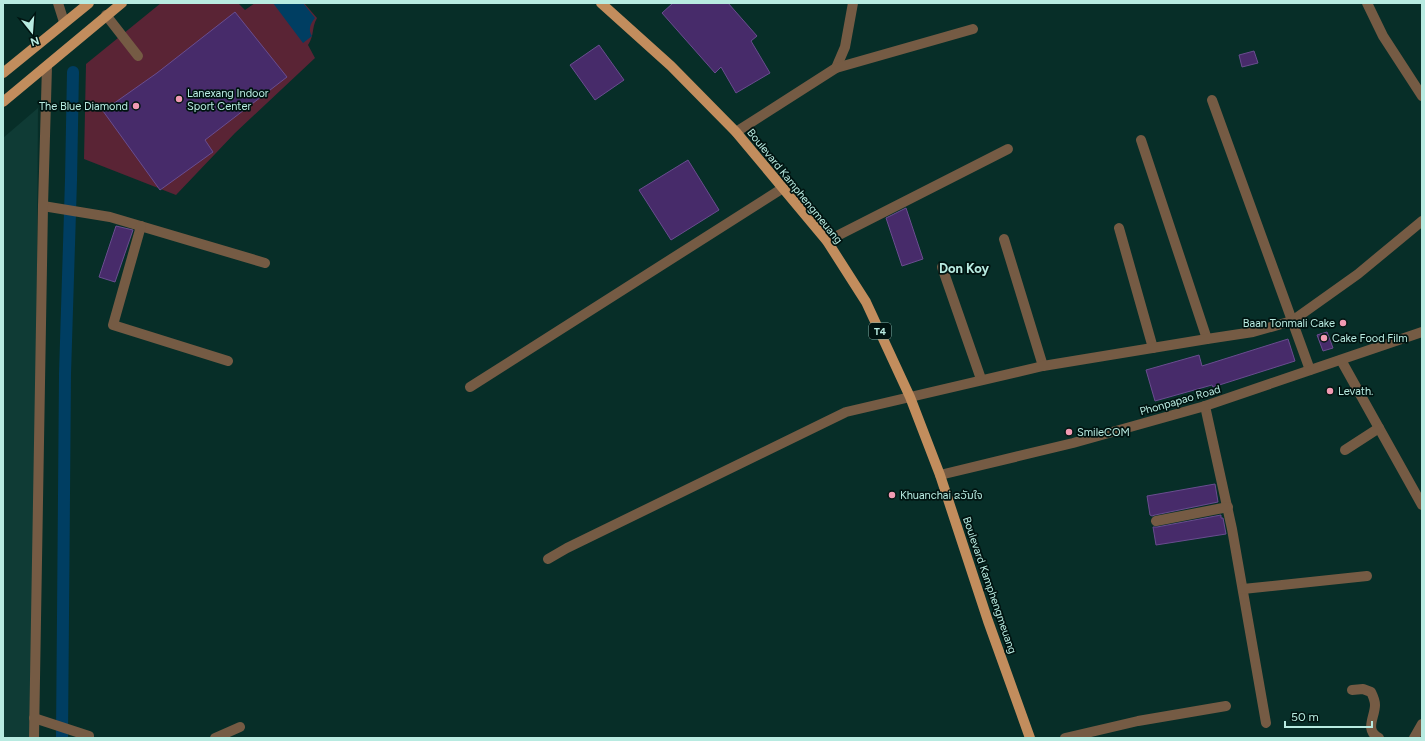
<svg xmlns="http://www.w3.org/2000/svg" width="1425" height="741" font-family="Figtree,'Noto Sans Lao',sans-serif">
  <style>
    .built { fill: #0f3b35 }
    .green { fill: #5a2435 }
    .water { fill: #003e62 }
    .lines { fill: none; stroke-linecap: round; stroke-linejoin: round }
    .canal { stroke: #003e62; stroke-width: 12 }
    .building { fill: #472b6a; stroke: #694d8f }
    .minor { stroke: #755b44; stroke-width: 10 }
    .major { stroke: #c28d5d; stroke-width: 10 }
    .poi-dot { fill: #f19ab2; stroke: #001411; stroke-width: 1.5 }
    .labels { text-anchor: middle; stroke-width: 3.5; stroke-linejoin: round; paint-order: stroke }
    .shield { fill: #001411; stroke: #81aaa3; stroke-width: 1 }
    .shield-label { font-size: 10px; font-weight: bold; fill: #b8ebe1 }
    .poi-label { font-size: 11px; fill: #b8ebe1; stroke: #001411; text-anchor: start }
    .street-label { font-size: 11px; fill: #b8ebe1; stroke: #001411 }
    .quarter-label { font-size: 13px; font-weight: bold; fill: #b8ebe1; stroke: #001411 }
  </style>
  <rect width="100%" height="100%" fill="#072e28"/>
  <path class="built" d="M38 108 34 738H3V138Z"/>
  <path class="green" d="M161 3H238L245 10 255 3H304L317 18C311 29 315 34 308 45L315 58 235 133 176 195 84 159 86 64Z"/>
  <path class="water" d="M273 3H303L315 18C310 24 308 30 312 36L303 43Z"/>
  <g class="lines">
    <path class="canal" d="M62 738 65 374 71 180 73 72"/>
  </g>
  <g class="building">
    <path d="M673 3H728L757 36 751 41 770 73 736 93 721 67 715 73 662 13Z"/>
    <path d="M235 12 287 77 205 140 213 152 160 190 103 111 157 73Z"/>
    <path d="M599 45 624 80 595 100 570 65Z"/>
    <path d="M1254 51 1258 63 1242 67 1239 55Z"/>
    <path d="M688 160 719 210 671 240 639 190Z"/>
    <path d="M906 208 923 259 902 266 886 218Z"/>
    <path d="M116 226 133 230 115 282 99 277Z"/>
    <path d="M1327 332 1333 348 1323 351 1317 335Z"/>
    <path d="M1288 339 1295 361 1213 387 1212 385 1155 401 1146 370 1199 355 1202 366Z"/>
    <path d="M1215 484 1218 502 1155 515 1152 516 1150 515 1147 496Z"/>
    <path d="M1221 515V518H1223L1226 534 1156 545 1153 527H1157Z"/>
  </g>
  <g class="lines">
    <g class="minor">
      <path d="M58 3 64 22"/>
      <path d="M1367 3 1383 36 1422 96"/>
      <path d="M106 15 138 56"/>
      <path d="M836 68 845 47 853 3"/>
      <path d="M1212 100 1310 370"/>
      <path d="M736 132 836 68 973 29"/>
      <path d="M1141 140 1207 339"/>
      <path d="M43 206 110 217 265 263"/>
      <path d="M141 226 113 325 228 361"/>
      <path d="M1119 228 1153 348"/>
      <path d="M1004 239 1043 366"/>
      <path d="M827 241 1008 149"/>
      <path d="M942 267 981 379"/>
      <path d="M1341 360 1422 505"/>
      <path d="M470 387 783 188"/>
      <path d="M1205 406 1232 529 1266 723"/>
      <path d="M1345 450 1379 428"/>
      <path d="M940 475 1073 443 1205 406 1422 332"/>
      <path d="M1156 521 1228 507"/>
      <path d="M548 559 567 548 846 412 1043 366 1207 339 1253 332 1292 321 1358 274 1422 221"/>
      <path d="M1243 589 1367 576"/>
      <path d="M1352 690 1363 689 1371 692C1373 696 1375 700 1375 705 1375 717 1364 730 1379 738"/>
      <path d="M34 718 89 736V738"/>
      <path d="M34 738 43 206 47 66"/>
      <path d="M215 738 240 727"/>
      <path d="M1065 738 1138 721 1226 706"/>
      <path d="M1414 738 1422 724"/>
    </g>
    <g class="major">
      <path d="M601 3 671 66 736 132 827 241 866 302 910 397 940 475 988 621 1030 738"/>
      <path d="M3 73 89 3"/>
      <path d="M3 102 122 3"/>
    </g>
  </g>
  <g class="poi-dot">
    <circle cx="179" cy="99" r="4"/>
    <circle cx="136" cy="106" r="4"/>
    <circle cx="1343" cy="323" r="4"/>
    <circle cx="1324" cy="338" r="4"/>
    <circle cx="1330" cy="391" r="4"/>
    <circle cx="1069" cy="432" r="4"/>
    <circle cx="892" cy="495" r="4"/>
  </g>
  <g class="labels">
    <rect class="shield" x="869" y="323" width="22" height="16" rx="3"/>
    <g class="shield-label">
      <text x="880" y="335">T4</text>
    </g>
    <g class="poi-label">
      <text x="187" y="97">Lanexang Indoor<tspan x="187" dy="13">Sport Center</tspan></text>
      <text x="128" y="110" text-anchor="end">The Blue Diamond</text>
      <text x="1335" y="327" text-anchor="end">Baan Tonmali Cake</text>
      <text x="1332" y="342">Cake Food Film</text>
      <text x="1338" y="395">Levath.</text>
      <text x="1077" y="436">SmileCOM</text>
      <text x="900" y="499">Khuanchai ຂວັນໃຈ</text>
    </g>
    <g class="street-label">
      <text transform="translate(795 186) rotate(51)" y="4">Boulevard Kamphengmeuang</text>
      <text transform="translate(1180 400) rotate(-16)" y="4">Phonpapao Road</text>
      <text transform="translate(990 585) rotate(71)" y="4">Boulevard Kamphengmeuang</text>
    </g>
    <g class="quarter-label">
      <text x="964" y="273">Don Koy</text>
    </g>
  </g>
  <rect width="1425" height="741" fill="none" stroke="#b8ebe1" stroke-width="8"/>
  <g transform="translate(32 32) rotate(163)" stroke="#001411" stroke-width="3" paint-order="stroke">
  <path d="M0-3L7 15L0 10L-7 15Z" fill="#b8ebe1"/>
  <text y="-6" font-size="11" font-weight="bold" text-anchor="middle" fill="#b8ebe1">N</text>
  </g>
  <path d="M1285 721v6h87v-6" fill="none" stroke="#b8ebe1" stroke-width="2"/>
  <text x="1291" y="721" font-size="12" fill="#b8ebe1" stroke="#001411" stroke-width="3" paint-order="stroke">50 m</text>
</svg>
